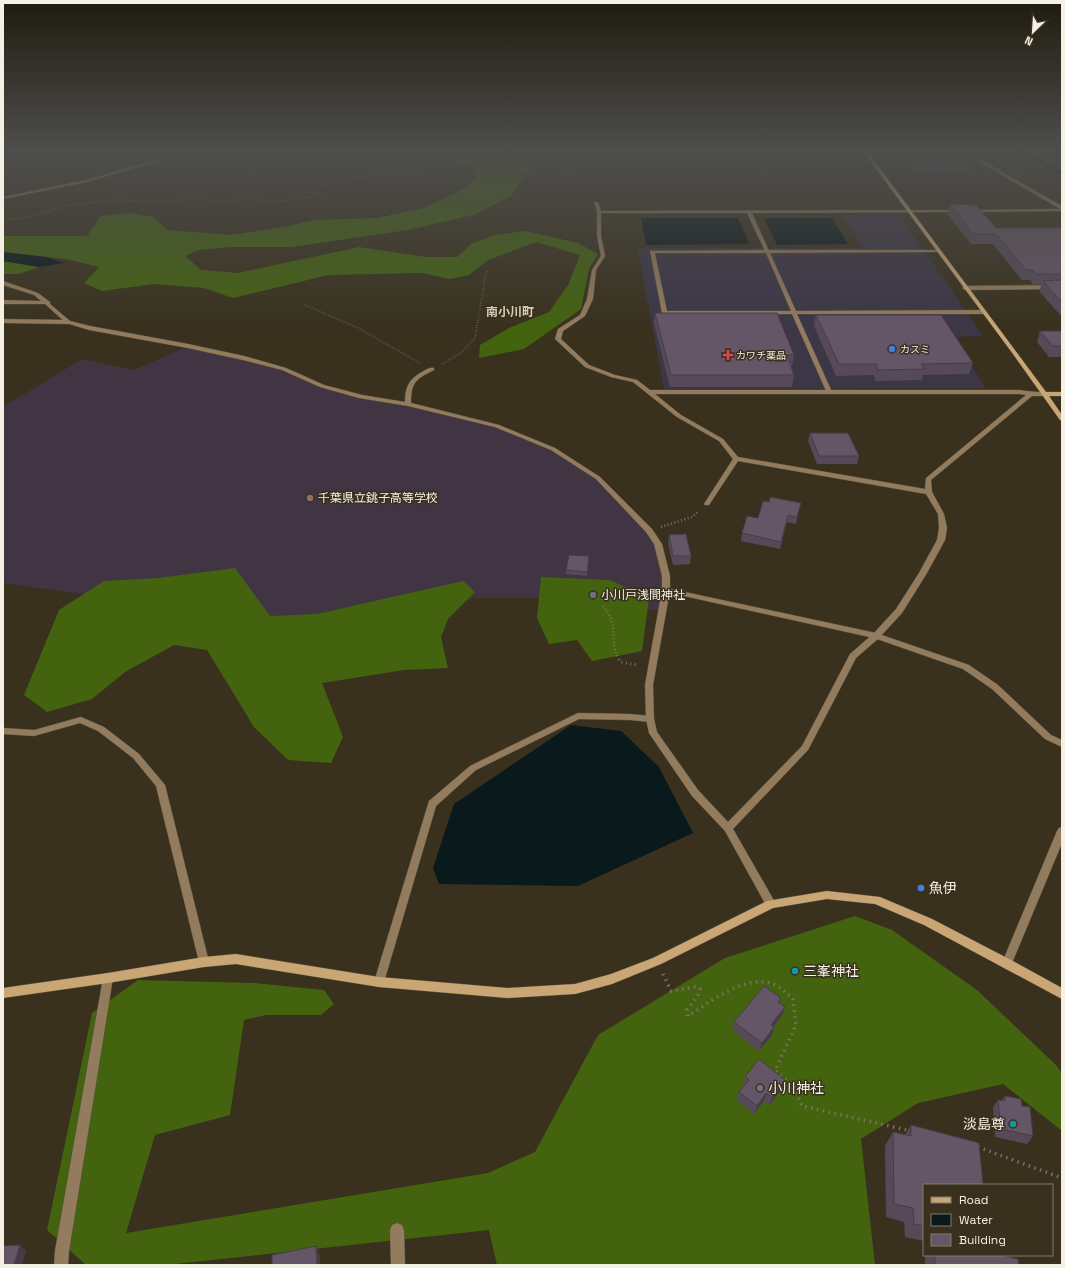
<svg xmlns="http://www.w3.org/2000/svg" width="1065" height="1268" font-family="'Space Grotesk','Noto Sans JP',sans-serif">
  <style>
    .commercial { fill: #3c3647 }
    .education { fill: #413443 }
    .forest { fill: #43630f }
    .water { fill: #09191c }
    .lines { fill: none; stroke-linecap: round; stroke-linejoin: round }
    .stream { stroke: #09191c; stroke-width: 3.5 }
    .lane-casing { stroke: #57503e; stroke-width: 1 }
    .street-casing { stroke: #57503e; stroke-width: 1 }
    .secondary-casing { stroke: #57503e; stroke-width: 1 }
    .path-far4 { stroke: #7a7363; stroke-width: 1.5; stroke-dasharray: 0.5 1.5; stroke-linecap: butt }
    .path-far3 { stroke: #7a7363; stroke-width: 2; stroke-dasharray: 0.5 2; stroke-linecap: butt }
    .path-far2 { stroke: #7a7363; stroke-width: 2.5; stroke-dasharray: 1 2.5; stroke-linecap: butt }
    .path-far1 { stroke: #7a7363; stroke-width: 3; stroke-dasharray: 1 3.5; stroke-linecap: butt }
    .path { stroke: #7a7363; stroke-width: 3.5; stroke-dasharray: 1.5 4.5; stroke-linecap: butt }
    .lane { fill: #937c5e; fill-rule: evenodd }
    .street { fill: #937c5e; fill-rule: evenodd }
    .secondary { fill: #caa675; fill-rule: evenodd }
    .wall { fill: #564a59 }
    .shaded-wall { fill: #463c48 }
    .building { fill: #645667; stroke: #463c48 }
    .shop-dot { fill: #3f7fe0; stroke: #39311e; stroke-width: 1.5 }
    .health-dot { fill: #e0444e; stroke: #39311e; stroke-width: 1.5 }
    .education-dot { fill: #8d6e63; stroke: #39311e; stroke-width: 1.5 }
    .worship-dot { fill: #6b7280; stroke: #39311e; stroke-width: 1.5 }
    .culture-dot { fill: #0f9aa8; stroke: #39311e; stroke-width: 1.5 }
    .labels { text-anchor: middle; stroke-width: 3; stroke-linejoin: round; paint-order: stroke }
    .far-poi-label { font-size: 10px; fill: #f5f0e4; stroke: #39311e; text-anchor: start }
    .far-quarter-label { font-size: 12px; font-weight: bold; fill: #d7cdb6; stroke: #39311e }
    .poi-label { font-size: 12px; fill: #f5f0e4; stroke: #39311e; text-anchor: start }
    .near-poi-label { font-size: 14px; fill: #f5f0e4; stroke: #39311e; text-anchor: start }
  </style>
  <rect width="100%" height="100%" fill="#39311e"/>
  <path class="commercial" d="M897 214 900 216 983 336 953 337 986 388 664 389 638 250 646 248H862L843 215Z"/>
  <path class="education" d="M188 346 284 369 322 386 361 397 408 404 497 426 553 449 598 478 658 544 666 576 662 612 602 598H473L382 629 255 632 104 597 3 583V407L82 359 134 370Z"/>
  <g class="forest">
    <path d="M410 151H505L523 155 530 168 511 196 473 215 408 230 292 247H230L199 250 185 256 201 270 238 273 359 247 426 257H457L471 244 495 235 525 231 578 243 598 254 589 269 581 309 524 349 479 358 480 345 509 328 549 312 568 285 580 255 536 242 488 260 469 275 450 279 422 273 328 275 233 298 204 288 154 284 102 291 84 283 99 267 66 259 3 252V236H87L101 216 131 213 153 217 168 230 231 235 284 227 315 220 377 218 423 208 464 189 476 178 475 168 451 160Z"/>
    <path d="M3 261 39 267 19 274H3Z"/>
    <path d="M235 568 270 616 317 614 463 581 475 592 448 619 441 637 448 668 404 670 322 683 343 737 331 763 288 760 254 727 207 650 174 645 125 672 92 699 47 712 24 695 59 610 104 581 158 578Z"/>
    <path d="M541 577 610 580 649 598 642 651 592 661 577 640 549 644 537 618Z"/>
    <path d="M855 916 892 930 977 990 1057 1066 1062 1074V1131L1003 1084 918 1103 861 1139 875 1265H497L489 1230 166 1265H86L47 1230 92 1013 138 980 253 983 324 990 334 1004 321 1015H266L244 1020 230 1115 155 1135 126 1233 488 1173 535 1152 598 1035 725 958Z"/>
  </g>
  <g class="water">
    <path d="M641 218H738L749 244 646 245Z"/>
    <path d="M764 218H832L848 244 777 245Z"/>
    <path d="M3 252 47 257 64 263 39 267 3 261Z"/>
    <path d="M571 725 621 731 659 767 693 833 578 886 439 884 433 868 454 804Z"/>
  </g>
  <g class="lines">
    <path class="stream" d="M1020 151 1062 174"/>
    <defs>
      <g id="lane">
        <path d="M1059 151H1062V152H1060Z"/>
        <path d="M765 250H938L940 251 938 252 770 253 796 311 983 310 986 312 983 314H797L832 392 831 393H827L792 314 665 315 662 313 650 251ZM655 253H766L791 311H667Z"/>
        <path d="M3 319 68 320 71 322 68 324 3 323Z"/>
        <path d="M663 588H666L876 633 969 665 998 685 1051 735 1062 740V747L1045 739 992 689 963 669 874 638 666 592H663L662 590Z"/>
        <path d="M578 713 630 714 650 716 653 717 654 719 653 721 650 722 630 720 579 719 476 770 436 806 384 982 383 986 379 987 375 986 374 982 429 801 470 766Z"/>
        <path d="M108 973 112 974 113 978 69 1251 68 1265H54L55 1251 103 978 104 974Z"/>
        <path d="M397 1223 402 1225 404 1230 405 1265H391L390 1230 392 1225Z"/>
      </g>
      <g id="street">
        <path d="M200 151H208L170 158 87 182 3 199V197L86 180 169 156Z"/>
        <path d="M961 151H966L1062 206V211L969 212V210H971L1060 209Z"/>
        <path d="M594 202H598L601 211 957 210 959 211 957 212 752 213 769 251 767 252 765 251 747 213H601V236L605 256 596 270 593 299 585 316 563 331 561 339 589 365 615 375 637 380 650 390H1020C1027 392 1042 391 1047 394L1044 396H1032L931 480 932 492 944 514 947 528 945 540 927 573 902 613 879 638 856 658 808 750 733 829 776 904 775 907 771 908 767 907 725 831 692 796 649 733 646 719 645 685 662 590V576L654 544 646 532 596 479 551 450 495 427 408 406 359 398 320 387 282 370 243 360 188 348 89 330 66 323 45 304H3V300L41 301 34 295 3 285V281L38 293 50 302V304L70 321 90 326 188 344 244 356 286 368 324 385 362 395 405 402C405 387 409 379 422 372 426 370 429 367 434 368V370C416 379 411 382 411 403L499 425 555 448 600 477 652 529 662 544 670 576V590L653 685 654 719 657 732 698 790 728 822 802 746 850 654 873 634 896 609 919 573 937 540 939 528 938 514 926 494 738 461 709 505H705L704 504 733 459 719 441 677 417 633 382 611 377 585 367 555 339 558 329 580 315 587 299 592 270 601 256 597 236V212ZM655 394H1020L1026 395 926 478 925 489 738 457 723 439 681 415Z"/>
        <path d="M1062 285V289L965 290 962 288 965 286Z"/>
        <path d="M81 717 104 727 139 754 165 785 209 962 208 965 204 967 200 965 199 962 156 786 133 758 98 731 80 723 34 736 3 734V728L34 730Z"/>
        <path d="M1062 827V843L1012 963 1011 966 1007 968 1003 966 1002 963 1057 831 1059 828Z"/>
      </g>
      <g id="secondary">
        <path d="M863 151H867L1046 392H1062V396H1049L1062 415V421L1060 420 1013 354Z"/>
        <path d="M827 891 880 897 932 919 1011 960 1062 988V999L924 925 875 904 827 899 773 908 661 964 612 984 575 994 507 998 379 987 236 964 204 967 108 983 3 998V988L108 973 204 957 236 954 379 977 507 988 575 984 611 974 653 958 767 901Z"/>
      </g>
    </defs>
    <use href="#lane" class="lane-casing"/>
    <use href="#street" class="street-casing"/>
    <use href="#secondary" class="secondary-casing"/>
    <g class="path-far4">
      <path d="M571 182 567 167 572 163 597 159 623 151"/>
      <path d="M3 220 30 217 65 206 117 200 161 202 201 198 213 203 249 199 274 202 312 197 320 193V187L328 182 416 170 434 163 399 151"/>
      <path d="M485 280 487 270"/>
    </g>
    <g class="path-far3">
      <path d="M305 305 358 328 420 363"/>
      <path d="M442 364 461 353 475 338 485 279"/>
    </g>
    <g class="path-far2">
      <path d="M661 527 692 517 699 511"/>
      <path d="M603 606C620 626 609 635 617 656"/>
    </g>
    <path class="path-far1" d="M617 655 620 662 639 665"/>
    <g class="path">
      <path d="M663 974 671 991 695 987 700 989 698 995 687 1010 688 1016C710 1002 745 974 773 984 781 987 787 994 793 999L796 1025 775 1071 794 1087 802 1106 911 1131"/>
      <path d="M978 1147 1062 1178"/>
    </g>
    <use href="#lane" class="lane"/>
    <use href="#street" class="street"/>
    <use href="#secondary" class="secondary"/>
  </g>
  <g class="wall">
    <path d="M901 151H954L971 162 968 170 916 171 900 152Z"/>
    <path d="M950 204 996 228 1062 229V317L1039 291 1042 284H1033L1030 280H1022L993 244H971L947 214Z"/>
    <path d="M655 313 794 355 792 366H791L794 375 792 387H670L654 323Z"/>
    <path d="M816 315 973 363 969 374 923 375 922 380 876 381 873 375 836 376 814 326Z"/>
    <path d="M1040 331 1062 332V357H1049L1037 342Z"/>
    <path d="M810 433 859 456 857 464H817L808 441Z"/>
    <path d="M799 510 796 524 787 522 780 549 741 541 742 533 758 518Z"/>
    <path d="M669 535 691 556 690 564 673 565 668 543Z"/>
    <path d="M589 560 587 576 566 574V570Z"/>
    <path d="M781 998 779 1003 785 1007 782 1015 774 1027 772 1035 759 1051 732 1030 734 1022Z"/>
    <path d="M745 1077 783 1088 769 1105 764 1101 754 1114 736 1100 739 1092 744 1086 743 1085Z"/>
    <path d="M1005 1096 1022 1106 1033 1136 1027 1144 995 1137 993 1107 998 1100 1001 1101Z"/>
    <path d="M911 1125 924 1185V1241L905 1237 904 1222 886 1217 885 1146 893 1132 905 1135Z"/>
    <path d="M925 1255H1001L1019 1265H925Z"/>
  </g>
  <g class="shaded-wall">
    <path d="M785 1007 782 1015 769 1033 771 1025Z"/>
    <path d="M774 1027 772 1035 759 1051 762 1043Z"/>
    <path d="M785 1080 783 1088 769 1105 772 1098Z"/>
    <path d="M766 1093 764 1101 754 1114 757 1106Z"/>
    <path d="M20 1245 26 1251 22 1265H14Z"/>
    <path d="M316 1246 320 1256V1265H317Z"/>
  </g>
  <g class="building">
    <path d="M909 151H954L971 162H918Z"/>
    <path d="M950 204 976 205 996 228H1061L1062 229V274H1037L1033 270H1026L996 234H973Z"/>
    <path d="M1062 280V303L1043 281Z"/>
    <path d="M655 313H777L794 355H787L794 375H671Z"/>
    <path d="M816 315H941L973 363 921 364 925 369 878 370 876 364H839Z"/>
    <path d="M1040 331H1061L1062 332V346H1053Z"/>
    <path d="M810 433H848L859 456H819Z"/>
    <path d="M770 497 801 503 797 517 788 515 781 542 742 533 747 516 758 518 763 501 769 502Z"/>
    <path d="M686 534 691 556H673L669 535Z"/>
    <path d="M569 555 589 556 587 572 566 570Z"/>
    <path d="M764 986 781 998 778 1002 785 1007 771 1025 774 1027 762 1043 734 1022Z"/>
    <path d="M759 1059 785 1080 772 1098 766 1093 757 1106 739 1092 749 1080 745 1077Z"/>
    <path d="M1005 1096 1021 1099 1022 1106 1030 1107 1033 1136 1001 1129 998 1100 1005 1101Z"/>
    <path d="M911 1125 979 1143 983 1185H924V1226L914 1224 913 1208 894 1204 893 1132 911 1136Z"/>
    <path d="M20 1245 14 1265H3V1246Z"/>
    <path d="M316 1246 317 1265H272V1255Z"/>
    <path d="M935 1255H1001L1018 1259 1019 1265H935Z"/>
  </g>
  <linearGradient id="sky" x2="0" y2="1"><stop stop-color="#1f1b10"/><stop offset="0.46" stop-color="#4e4e4c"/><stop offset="1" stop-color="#4e4e4c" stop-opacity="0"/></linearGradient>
  <rect width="1065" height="328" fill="url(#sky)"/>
  <g class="shop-dot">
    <circle cx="892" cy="349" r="4"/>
    <circle cx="921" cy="888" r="4"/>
  </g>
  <path class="health-dot" d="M726 349h4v4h4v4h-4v4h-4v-4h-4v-4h4z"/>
  <circle class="education-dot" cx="310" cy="498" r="4"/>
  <g class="worship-dot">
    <circle cx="593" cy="595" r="4"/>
    <circle cx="760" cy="1088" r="4"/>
  </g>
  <g class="culture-dot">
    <circle cx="795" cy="971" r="4"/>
    <circle cx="1013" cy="1124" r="4"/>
  </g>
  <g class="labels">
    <g class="far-poi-label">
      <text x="900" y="353">カスミ</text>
      <text x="736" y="359">カワチ薬品</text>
    </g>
    <g class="far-quarter-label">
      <text x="510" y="316">南小川町</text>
    </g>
    <g class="poi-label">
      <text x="318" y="502">千葉県立銚子高等学校</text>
      <text x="601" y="599">小川戸浅間神社</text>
    </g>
    <g class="near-poi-label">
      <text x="929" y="893">魚伊</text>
      <text x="803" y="976">三峯神社</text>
      <text x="768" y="1093">小川神社</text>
      <text x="1005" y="1129" text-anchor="end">淡島尊</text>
    </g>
  </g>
  <rect width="1065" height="1268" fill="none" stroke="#f5f0e4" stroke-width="8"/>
  <rect x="923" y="1184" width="130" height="72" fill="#39311e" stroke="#847d6d"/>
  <rect x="931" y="1197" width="20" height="6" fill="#caa675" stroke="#847d6d"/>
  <text x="959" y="1204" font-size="12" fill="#f5f0e4">Road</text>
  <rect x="931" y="1214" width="20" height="12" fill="#09191c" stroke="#847d6d"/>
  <text x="959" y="1224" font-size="12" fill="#f5f0e4">Water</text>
  <rect x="931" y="1234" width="20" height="12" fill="#645667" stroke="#847d6d"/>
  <text x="959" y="1244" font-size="12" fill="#f5f0e4">Building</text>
  <g transform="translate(1033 32) rotate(205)" stroke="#39311e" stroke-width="3" paint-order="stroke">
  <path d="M0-3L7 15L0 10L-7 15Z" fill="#f5f0e4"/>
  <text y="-6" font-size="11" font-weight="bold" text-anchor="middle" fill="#f5f0e4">N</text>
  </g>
</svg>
